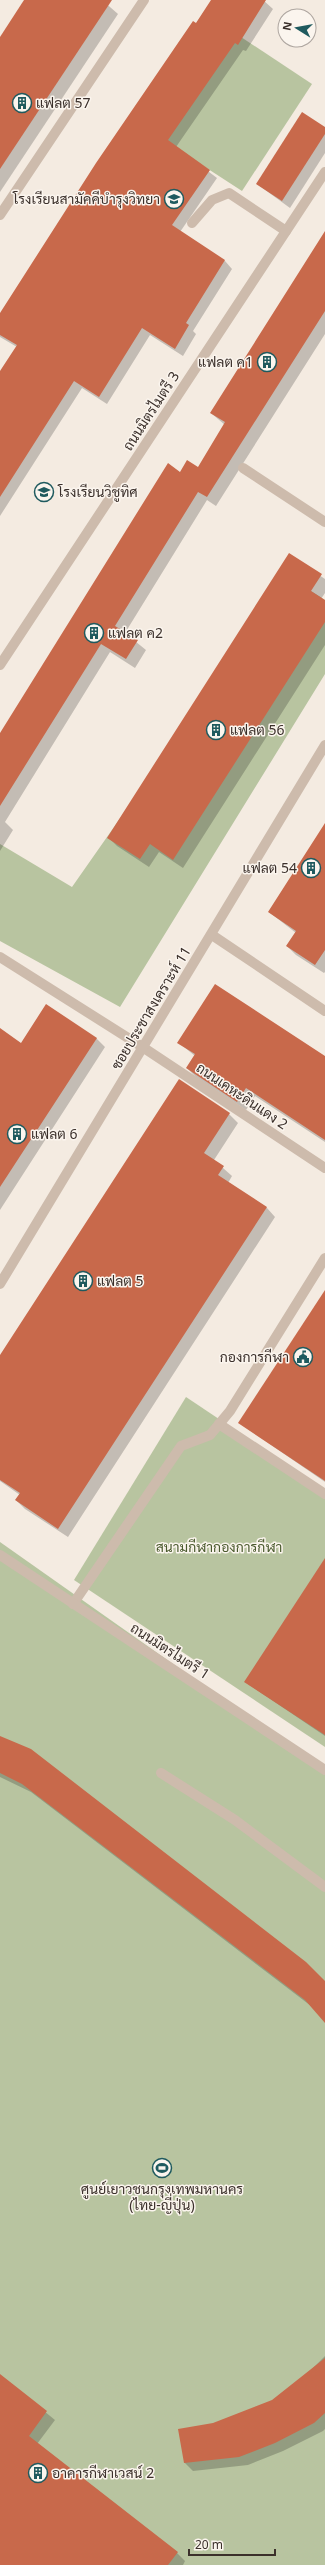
<svg xmlns="http://www.w3.org/2000/svg" width="325" height="2565" font-family="'Noto Sans',Sarabun,sans-serif">
  <style>
    .green { fill: #b8c4a0 }
    .shadow { fill: #0003 }
    .building { fill: #c8694b }
    .lines { fill: none; stroke-linecap: round; stroke-linejoin: round }
    .lane { stroke: #cdbbac; stroke-width: 10 }
    .street { stroke: #cdbbac; stroke-width: 10 }
    .labels { text-anchor: middle; stroke-width: 3; stroke-linejoin: round; paint-order: stroke }
    .poi-label { font-size: 14px; fill: #3b302b; stroke: #fbf5ee; text-anchor: start }
    .street-label { font-size: 14px; fill: #3b302b; stroke: #fbf5ee }
    .park-label { font-size: 14px; fill: #4a5a2e; stroke: #fbf5ee }
  </style>
  <rect width="100%" height="100%" fill="#f4ebe1"/>
  <g class="green">
    <path d="M235 33 312 84 242 191 165 141Z"/>
    <path d="M289 577 325 600V674L120 1007 0 941V844L72 887Z"/>
    <path d="M186 1397 325 1490V1747L74 1580Z"/>
    <path d="M0 1542 325 1771V2565H0Z"/>
  </g>
  <g class="shadow">
    <path d="M26 0H102L118 14 0 192V39Z"/>
    <path d="M212 0H263L273 9 246 51 243 50 176 147 217 178 180 232 225 261 232 269 193 331 196 334 183 356 150 335 107 404 82 388 0 516V373L17 347 0 337V315Z"/>
    <path d="M325 128V153L290 208 257 184Z"/>
    <path d="M325 233V334L216 506 207 500 125 633 146 650 135 668 110 652 5 822 13 830 0 851V735L181 473 198 469 225 425 211 413Z"/>
    <path d="M289 555 325 579V593L321 599 325 601V645L183 868 159 852 149 867 117 846 109 838Z"/>
    <path d="M325 825V972L324 973 296 955 287 946 296 933 269 912Z"/>
    <path d="M0 1033 22 1044 96 1038 105 1047 0 1210Z"/>
    <path d="M178 1042 325 1057V1142L255 1096 246 1110 196 1077 187 1068 195 1056Z"/>
    <path d="M229 1114 238 1123 214 1160 232 1176 228 1183 267 1208 275 1217 68 1537 25 1509 16 1500 20 1495 0 1481V1356Z"/>
    <path d="M325 1292V1482L239 1423Z"/>
    <path d="M325 1560V1736L245 1682Z"/>
    <path d="M0 1737 325 1983V2021L311 2006 31 1792 0 1777Z"/>
    <path d="M325 2356V2429L323 2431 283 2451 248 2465 193 2471 184 2462 213 2424 272 2401 310 2371Z"/>
    <path d="M0 2375 55 2420 37 2444 177 2553 185 2561 183 2565H0Z"/>
  </g>
  <g class="building">
    <path d="M24 0H112L0 169V37Z"/>
    <path d="M211 0H266L238 45 235 43 168 140 210 170 172 225 225 260 186 323 189 325 175 349 142 328 99 397 74 381 0 497V371L17 345 0 335V313L96 163 193 21 196 23Z"/>
    <path d="M302 112 325 127V134L282 201 256 184Z"/>
    <path d="M325 231V311L207 497 198 492 115 626 138 640 126 659 101 644 0 806V733L168 463 180 472 187 460 198 467 225 422 210 413Z"/>
    <path d="M289 553 322 574 311 591 325 600V622L173 860 150 844 140 859 107 838Z"/>
    <path d="M325 823V950L315 965 286 946 296 931 268 912Z"/>
    <path d="M215 984 325 1056V1140L246 1088 237 1102 186 1068 195 1054 177 1043Z"/>
    <path d="M46 1004 97 1038 0 1187V1028L21 1043Z"/>
    <path d="M179 1079 230 1113 204 1153 224 1166 218 1175 267 1207 58 1529 15 1500 20 1493 0 1480V1355Z"/>
    <path d="M325 1290V1481L238 1423Z"/>
    <path d="M325 1558V1735L244 1682Z"/>
    <path d="M0 1736 31 1749 306 1962 325 1981V2023L305 2000 22 1784 0 1773Z"/>
    <path d="M325 2358V2413L314 2423 275 2443 239 2457 184 2463 178 2429 213 2423 272 2400Z"/>
    <path d="M0 2374 47 2411 29 2436 178 2552 168 2565H0Z"/>
  </g>
  <g class="lines">
    <g class="lane">
      <path d="M192 223 212 200 229 193 286 231"/>
      <path d="M0 957 144 1048"/>
      <path d="M219 1424 325 1494"/>
      <path d="M73 1604 181 1446 210 1435 230 1411 325 1258"/>
      <path d="M161 1773 235 1820 325 1887"/>
    </g>
    <g class="street">
      <path d="M0 215 144 0"/>
      <path d="M243 468 325 522"/>
      <path d="M0 665 325 172"/>
      <path d="M212 935 325 1011"/>
      <path d="M144 1048 325 1168"/>
      <path d="M0 1284 325 745"/>
      <path d="M0 1555 325 1770"/>
    </g>
  </g>
  <defs>
    <symbol id="building-ring" viewBox="-11 -11 22 22"><circle r="9.5" fill="#fbf5ee" stroke="#1f5a5e" stroke-width="1.5"/><path d="M-4-6H4V6H1V3H-1V6H-4ZM-2.5-4.3h1.7v1.8h-1.7ZM.8-4.3h1.7v1.8H.8ZM-2.5-1h1.7V.8h-1.7ZM.8-1h1.7V.8H.8Z" fill="#1f5a5e"/></symbol>
    <symbol id="school-ring" viewBox="-11 -11 22 22"><circle r="9.5" fill="#fbf5ee" stroke="#1f5a5e" stroke-width="1.5"/><path d="M0-5L7-2L0 1L-7-2ZM-4 1L0 2.5L4 1V4Q0 6-4 4Z" fill="#1f5a5e"/></symbol>
    <symbol id="civic-ring" viewBox="-11 -11 22 22"><circle r="9.5" fill="#fbf5ee" stroke="#1f5a5e" stroke-width="1.5"/><path d="M-.6-6.5H3V-4.5H.6V-3L4-1V1h2V6H-6V1h2V-1L-.6-3ZM-1.2 2.5V6h2.4V2.5Z" fill="#1f5a5e"/></symbol>
    <symbol id="stadium-ring" viewBox="-11 -11 22 22"><circle r="9.5" fill="#fbf5ee" stroke="#1f5a5e" stroke-width="1.5"/><path d="M0-5a6.5 5 0 1 0 0 10a6.5 5 0 1 0 0-10ZM-3.5-1.8h7v3.6h-7Z" fill="#1f5a5e"/></symbol>
  </defs>
  <g fill-rule="evenodd">
    <use href="#building-ring" x="11" y="92" width="22" height="22"/>
    <use href="#school-ring" x="163" y="188" width="22" height="22"/>
    <use href="#building-ring" x="256" y="351" width="22" height="22"/>
    <use href="#school-ring" x="33" y="481" width="22" height="22"/>
    <use href="#building-ring" x="83" y="622" width="22" height="22"/>
    <use href="#building-ring" x="205" y="719" width="22" height="22"/>
    <use href="#building-ring" x="300" y="857" width="22" height="22"/>
    <use href="#building-ring" x="6" y="1123" width="22" height="22"/>
    <use href="#building-ring" x="72" y="1270" width="22" height="22"/>
    <use href="#civic-ring" x="292" y="1346" width="22" height="22"/>
    <use href="#stadium-ring" x="151" y="2157" width="22" height="22"/>
    <use href="#building-ring" x="27" y="2462" width="22" height="22"/>
  </g>
  <g class="labels">
    <g class="poi-label">
      <text x="36" y="108">แฟลต 57</text>
      <text x="160" y="204" text-anchor="end">โรงเรียนสามัคคีบํารุงวิทยา</text>
      <text x="253" y="367" text-anchor="end">แฟลต ค1</text>
      <text x="58" y="497">โรงเรียนวิชูทิศ</text>
      <text x="108" y="638">แฟลต ค2</text>
      <text x="230" y="735">แฟลต 56</text>
      <text x="297" y="873" text-anchor="end">แฟลต 54</text>
      <text x="31" y="1139">แฟลต 6</text>
      <text x="97" y="1286">แฟลต 5</text>
      <text x="289" y="1362" text-anchor="end">กองการกีฬา</text>
      <text x="162" y="2194" text-anchor="middle">ศูนย์เยาวชนกรุงเทพมหานคร<tspan x="162" dy="16">(ไทย-ญี่ปุ่น)</tspan></text>
      <text x="52" y="2478">อาคารกีฬาเวสน์ 2</text>
    </g>
    <g class="street-label">
      <text transform="translate(151 411) rotate(-57)" y="5">ถนนมิตรไมตรี 3</text>
      <text transform="translate(151 1008) rotate(-59)" y="5">ซอยประชาสงเคราะห์ 11</text>
      <text transform="translate(242 1096) rotate(34)" y="5">ถนนเคหะดินแดง 2</text>
      <text transform="translate(170 1651) rotate(33)" y="5">ถนนมิตรไมตรี 1</text>
    </g>
    <g class="park-label">
      <text x="219" y="1552">สนามกีฬากองการกีฬา</text>
    </g>
  </g>
  <g transform="translate(297 28) rotate(281)"><circle r="19" fill="#fbf5ee" stroke="#aea6a0"/>
  <path d="M0-3L7 15L0 10L-7 15Z" fill="#1f5a5e"/>
  <text y="-6" font-size="11" font-weight="bold" text-anchor="middle" fill="#3b302b">N</text>
  </g>
  <path d="M189 2549v6h86v-6" fill="none" stroke="#3b302b" stroke-width="2"/>
  <text x="195" y="2549" font-size="12" fill="#3b302b" stroke="#fbf5ee" stroke-width="3" paint-order="stroke">20 m</text>
</svg>
